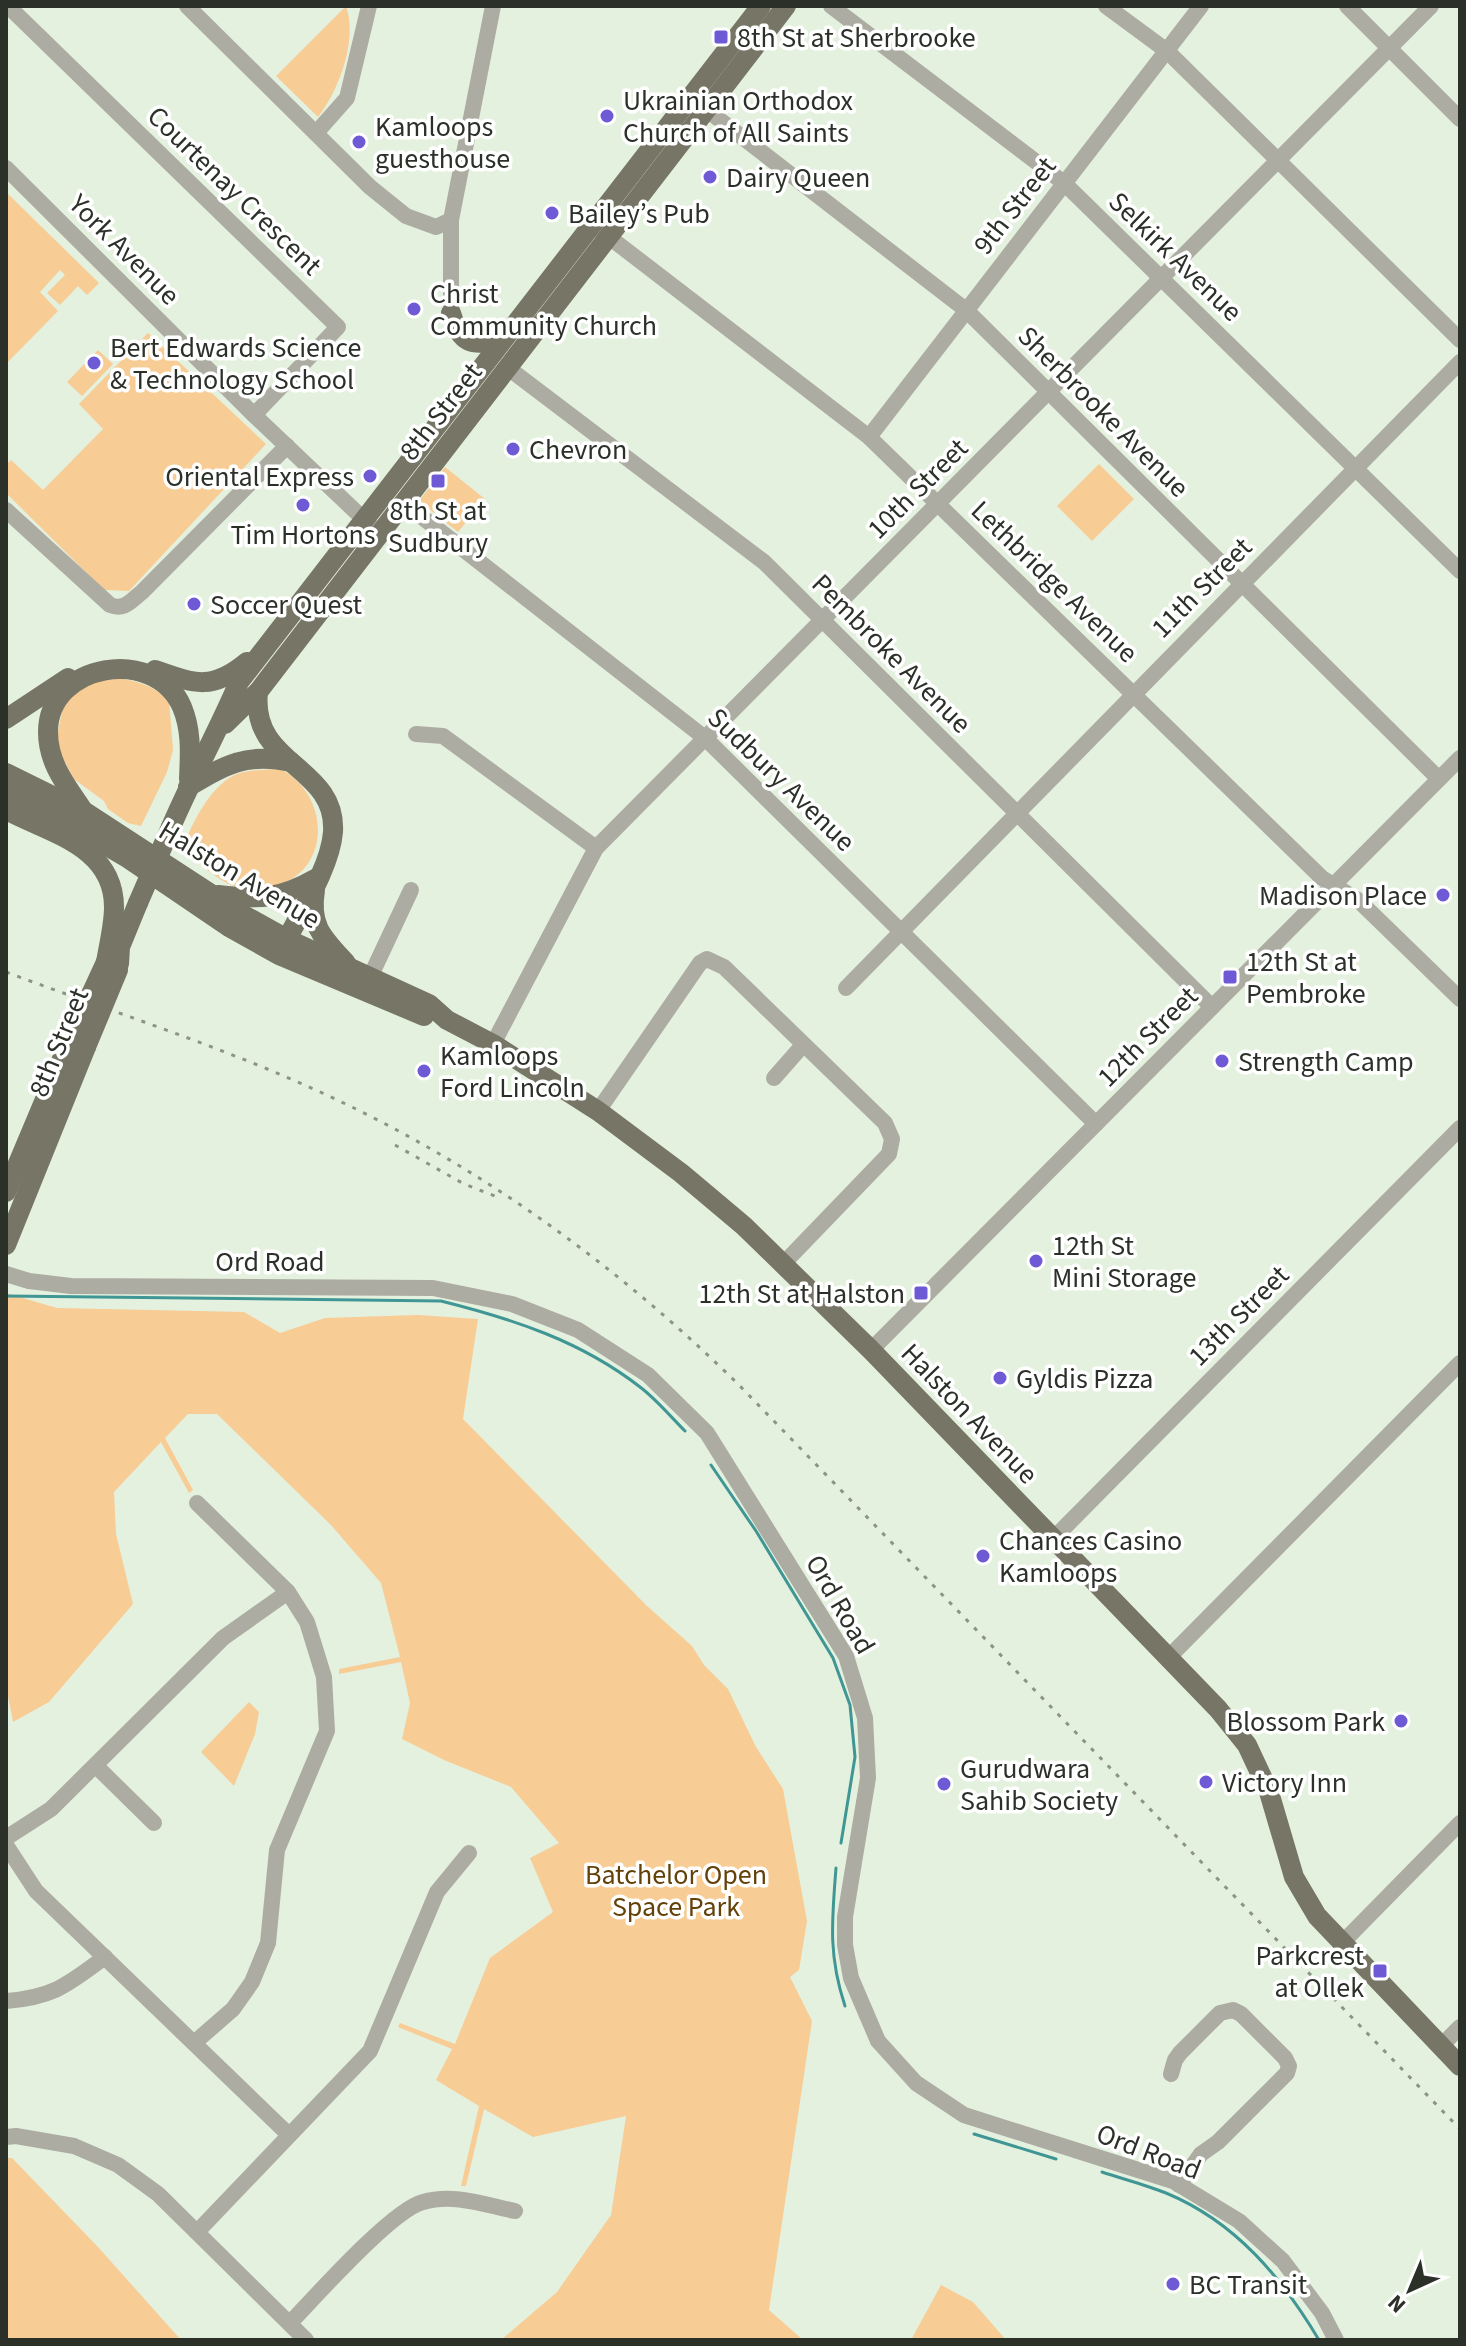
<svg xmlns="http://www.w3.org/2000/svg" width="1466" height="2346" font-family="'Source Sans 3',sans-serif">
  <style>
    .green { fill: #f7cc95 }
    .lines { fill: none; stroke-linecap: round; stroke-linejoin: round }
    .stream { stroke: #409694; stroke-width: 3 }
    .minor { stroke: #acaca3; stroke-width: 16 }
    .major { stroke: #767566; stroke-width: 20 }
    .rail { stroke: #8b9487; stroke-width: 3; stroke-dasharray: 4 8; stroke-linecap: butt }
    .major-bridge { stroke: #767566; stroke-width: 20 }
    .poi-dot { fill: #6e5ad4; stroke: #fff; stroke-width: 3 }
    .labels { text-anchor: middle; stroke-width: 7; stroke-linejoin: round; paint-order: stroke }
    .poi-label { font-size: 28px; fill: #2b3029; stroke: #fff; text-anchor: start }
    .street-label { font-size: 28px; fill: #2b3029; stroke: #fff }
    .park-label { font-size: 28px; fill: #634108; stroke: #fff }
  </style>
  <rect width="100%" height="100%" fill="#e5f1df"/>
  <g class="green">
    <path d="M346 6C358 39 339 90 318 117L276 76Z"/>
    <path d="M6 192 99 283 87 295 78 286 60 305 47 293 65 275 60 270 40 292 58 311 6 364Z"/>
    <path d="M148 333 266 444 129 591 104 590 6 493V465L11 460 43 490 103 429 79 404Z"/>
    <path d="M98 350 113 364 82 396 67 382Z"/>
    <path d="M1099 464 1134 499 1092 541 1057 506Z"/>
    <path d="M445 467 485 499 458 532 419 501Z"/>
    <path d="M104 676C130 680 149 682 169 700L173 750 167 772 141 826 128 823 108 809 104 801 74 779 61 755 57 737 63 706 71 693Z"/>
    <path d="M281 769C337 800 329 886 259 888 251 888 241 888 234 886 216 880 198 861 182 851 189 828 209 789 231 777 245 769 265 770 281 769Z"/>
    <path d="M6 1293 57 1308 244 1312 280 1333 325 1318 418 1315 478 1319 463 1419 647 1606 692 1646 704 1665 728 1689 756 1747 783 1789 807 1921 799 1970 790 1977 812 2021 769 2310 803 2340H501L557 2292 611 2215 626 2116 533 2137 484 2109 466 2186H461L479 2106 436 2080 452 2049 398 2027 400 2023 455 2044 490 1958 553 1912 530 1858 559 1843 511 1787 444 1760 402 1739 410 1703 401 1662 339 1674V1669L400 1657 381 1583 331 1525 217 1414H188L165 1438 193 1490 189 1493 161 1442 114 1492 116 1534 133 1604 49 1702 13 1722 6 1686Z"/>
    <path d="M249 1702 259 1712 255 1734 234 1786 201 1752Z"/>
    <path d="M6 2158H12L98 2247 181 2340H6Z"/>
    <path d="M941 2285 973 2302 1006 2340H911Z"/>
  </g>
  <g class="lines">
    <g class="stream">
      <path d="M6 1296 441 1301C513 1319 581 1341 640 1387 656 1399 670 1416 685 1431"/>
      <path d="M711 1465 756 1531 833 1658 850 1705 855 1757 841 1843"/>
      <path d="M836 1868C832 1920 828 1955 845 2006"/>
      <path d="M974 2134 1056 2159"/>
      <path d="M1102 2172C1123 2179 1146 2185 1166 2193 1236 2222 1282 2278 1319 2340"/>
    </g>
    <g class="minor">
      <path d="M8 6 338 327 254 415"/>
      <path d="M187 6 370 187 406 216 436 227 451 220"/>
      <path d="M831 6 1064 183 1460 571"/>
      <path d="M1106 6 1167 51 1460 340"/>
      <path d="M1347 6 1460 119"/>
      <path d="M707 110 966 310 1439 779"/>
      <path d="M316 133 347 98 369 6"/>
      <path d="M6 168 254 415 373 528"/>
      <path d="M600 230 869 437 1322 878 1358 900 1460 999"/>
      <path d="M451 313V220L493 6"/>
      <path d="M508 368 764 562 1212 1007"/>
      <path d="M869 437 1201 6"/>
      <path d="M404 503 705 738 1096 1124"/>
      <path d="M6 510 110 605C124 611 131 601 142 592L287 446"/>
      <path d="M416 734 443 736 596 848"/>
      <path d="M366 986 411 890"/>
      <path d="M846 988 1460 362"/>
      <path d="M493 1044 596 848 1431 6"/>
      <path d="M774 1078 803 1045"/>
      <path d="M598 1111 700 963 707 959 724 967 885 1123 892 1139 889 1154 784 1263"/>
      <path d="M6 1274 29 1281 71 1286 433 1288 512 1304 578 1330 648 1375 707 1433 846 1656 865 1718 868 1778 845 1917V1945L851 1978 878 2041 916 2083 964 2115 1173 2181 1239 2221 1283 2261 1322 2313 1336 2340"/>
      <path d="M871 1350 1460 758"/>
      <path d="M1053 1539 1460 1128"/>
      <path d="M1169 1657 1460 1363"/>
      <path d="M96 1766 154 1823"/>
      <path d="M6 1838 51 1809 223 1638 288 1592"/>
      <path d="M6 1845 36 1891 289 2135"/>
      <path d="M1342 1943 1460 1823"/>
      <path d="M6 2001C54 1997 67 1985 105 1957"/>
      <path d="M194 2043 233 2009 252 1982 268 1943 277 1850 327 1731 324 1677 307 1622 288 1592 197 1503"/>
      <path d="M1441 2046 1460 2027"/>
      <path d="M1171 2074 1175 2060 1180 2053 1220 2013 1233 2010 1241 2014 1285 2058 1289 2066 1287 2073 1218 2142 1201 2154 1179 2185"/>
      <path d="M6 2137 16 2136 74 2146 118 2165 158 2194 306 2340"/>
      <path d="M197 2232 370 2051 437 1892 469 1853"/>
      <path d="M290 2323C316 2296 392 2210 423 2202 454 2193 485 2205 515 2211"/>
    </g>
    <g class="major">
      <path d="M451 313C460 344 471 346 501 340"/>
      <path d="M155 670C195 684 212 691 247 662"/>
      <path d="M258 692C250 766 337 765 333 832 330 870 297 917 281 951"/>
      <path d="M6 719 68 678"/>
      <path d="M225 724 258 692 786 6"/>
      <path d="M6 773 85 812 240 913 287 939 429 1004 447 1020 493 1044 598 1111 681 1173 744 1226 871 1350 1218 1709 1247 1745 1269 1792 1294 1877 1317 1916 1460 2066"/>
      <path d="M188 787C225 765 247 752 291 762"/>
      <path d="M6 790 49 812 126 857 229 927 279 955 424 1016"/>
      <path d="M82 809C66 785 48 763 48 732 48 663 155 645 182 707 192 731 190 754 189 779"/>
      <path d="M6 810C49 833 114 846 114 907 114 925 109 944 106 962"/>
      <path d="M171 827C192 778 218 731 239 682L761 6"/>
      <path d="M315 890C309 926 323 938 346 963"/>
      <path d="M218 895C260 900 280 899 317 878"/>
      <path d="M119 964 120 947 138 903"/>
      <path d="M6 1192 70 1040"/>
      <path d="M6 1245 86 1047"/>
    </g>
    <g class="rail">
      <path d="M6 972C110 1011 217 1045 318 1091 476 1163 616 1264 739 1385L1460 2129"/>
      <path d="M395 1145 464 1184 495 1196"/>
    </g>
    <g class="major-bridge">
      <path d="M138 903 171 827"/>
      <path d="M70 1040 106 962"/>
      <path d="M86 1047 118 970"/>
    </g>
  </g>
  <g class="poi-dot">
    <rect x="713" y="29" width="16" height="16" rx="4"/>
    <circle cx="607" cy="116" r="8"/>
    <circle cx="359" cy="142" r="8"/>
    <circle cx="710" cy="177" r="8"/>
    <circle cx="552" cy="213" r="8"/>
    <circle cx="414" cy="309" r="8"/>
    <circle cx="94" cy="363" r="8"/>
    <circle cx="513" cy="449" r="8"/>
    <circle cx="370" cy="476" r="8"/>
    <rect x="430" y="473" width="16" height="16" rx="4"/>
    <circle cx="303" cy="505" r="8"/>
    <circle cx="194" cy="604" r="8"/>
    <circle cx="1443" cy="895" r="8"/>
    <rect x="1222" y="969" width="16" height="16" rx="4"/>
    <circle cx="1222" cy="1061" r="8"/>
    <circle cx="424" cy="1071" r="8"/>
    <circle cx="1036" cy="1261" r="8"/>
    <rect x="913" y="1285" width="16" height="16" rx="4"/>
    <circle cx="1000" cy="1378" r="8"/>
    <circle cx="983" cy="1556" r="8"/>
    <circle cx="1401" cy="1721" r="8"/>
    <circle cx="1206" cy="1782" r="8"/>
    <circle cx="944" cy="1784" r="8"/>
    <rect x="1372" y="1963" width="16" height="16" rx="4"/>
    <circle cx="1173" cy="2284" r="8"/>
  </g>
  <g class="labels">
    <g class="poi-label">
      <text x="737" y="47">8th St at Sherbrooke</text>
      <text x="623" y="110">Ukrainian Orthodox<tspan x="623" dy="32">Church of All Saints</tspan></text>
      <text x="375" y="136">Kamloops<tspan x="375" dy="32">guesthouse</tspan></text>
      <text x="726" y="187">Dairy Queen</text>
      <text x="568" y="223">Bailey’s Pub</text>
      <text x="430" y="303">Christ<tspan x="430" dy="32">Community Church</tspan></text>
      <text x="110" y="357">Bert Edwards Science<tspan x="110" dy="32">&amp; Technology School</tspan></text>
      <text x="529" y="459">Chevron</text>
      <text x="354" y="486" text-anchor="end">Oriental Express</text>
      <text x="438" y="520" text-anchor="middle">8th St at<tspan x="438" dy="32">Sudbury</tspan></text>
      <text x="303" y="544" text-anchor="middle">Tim Hortons</text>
      <text x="210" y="614">Soccer Quest</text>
      <text x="1427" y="905" text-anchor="end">Madison Place</text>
      <text x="1246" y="971">12th St at<tspan x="1246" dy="32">Pembroke</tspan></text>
      <text x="440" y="1065">Kamloops<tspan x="440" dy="32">Ford Lincoln</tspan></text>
      <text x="1238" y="1071">Strength Camp</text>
      <text x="1052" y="1255">12th St<tspan x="1052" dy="32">Mini Storage</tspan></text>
      <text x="905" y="1303" text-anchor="end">12th St at Halston</text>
      <text x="1016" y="1388">Gyldis Pizza</text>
      <text x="999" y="1550">Chances Casino<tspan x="999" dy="32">Kamloops</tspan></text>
      <text x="1385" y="1731" text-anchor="end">Blossom Park</text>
      <text x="960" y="1778">Gurudwara<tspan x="960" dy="32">Sahib Society</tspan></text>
      <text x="1222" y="1792">Victory Inn</text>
      <text x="1364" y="1965" text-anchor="end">Parkcrest<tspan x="1364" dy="32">at Ollek</tspan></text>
      <text x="1189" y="2294">BC Transit</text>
    </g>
    <g class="street-label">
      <text transform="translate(235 190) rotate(44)" y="10">Courtenay Crescent</text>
      <text transform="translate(1014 205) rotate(-52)" y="10">9th Street</text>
      <text transform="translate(125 249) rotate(45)" y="10">York Avenue</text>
      <text transform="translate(1176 256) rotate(44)" y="10">Selkirk Avenue</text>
      <text transform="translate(440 411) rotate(-52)" y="10">8th Street</text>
      <text transform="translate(1104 411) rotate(45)" y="10">Sherbrooke Avenue</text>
      <text transform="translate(917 488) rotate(-45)" y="10">10th Street</text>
      <text transform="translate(1055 581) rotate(44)" y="10">Lethbridge Avenue</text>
      <text transform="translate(1201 587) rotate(-45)" y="10">11th Street</text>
      <text transform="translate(892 653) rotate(45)" y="10">Pembroke Avenue</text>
      <text transform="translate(782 779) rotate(44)" y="10">Sudbury Avenue</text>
      <text transform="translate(240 874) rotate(31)" y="10">Halston Avenue</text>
      <text transform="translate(1147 1036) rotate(-45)" y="10">12th Street</text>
      <text transform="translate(58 1042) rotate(-68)" y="10">8th Street</text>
      <text x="270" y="1271">Ord Road</text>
      <text transform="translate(1238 1315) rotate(-45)" y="10">13th Street</text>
      <text transform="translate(970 1413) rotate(46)" y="10">Halston Avenue</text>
      <text transform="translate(841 1604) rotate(60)" y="10">Ord Road</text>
      <text transform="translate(1149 2151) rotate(21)" y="10">Ord Road</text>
    </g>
    <g class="park-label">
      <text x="676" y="1884">Batchelor Open<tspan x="676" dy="32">Space Park</tspan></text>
    </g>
  </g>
  <rect width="1466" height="2346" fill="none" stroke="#2b3029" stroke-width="16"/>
  <g transform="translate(1410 2290) rotate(224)" stroke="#ffffff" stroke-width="6" paint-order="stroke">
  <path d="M0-6L14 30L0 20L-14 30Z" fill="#2b3029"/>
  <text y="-12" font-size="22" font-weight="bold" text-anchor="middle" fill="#2b3029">N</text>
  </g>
</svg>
